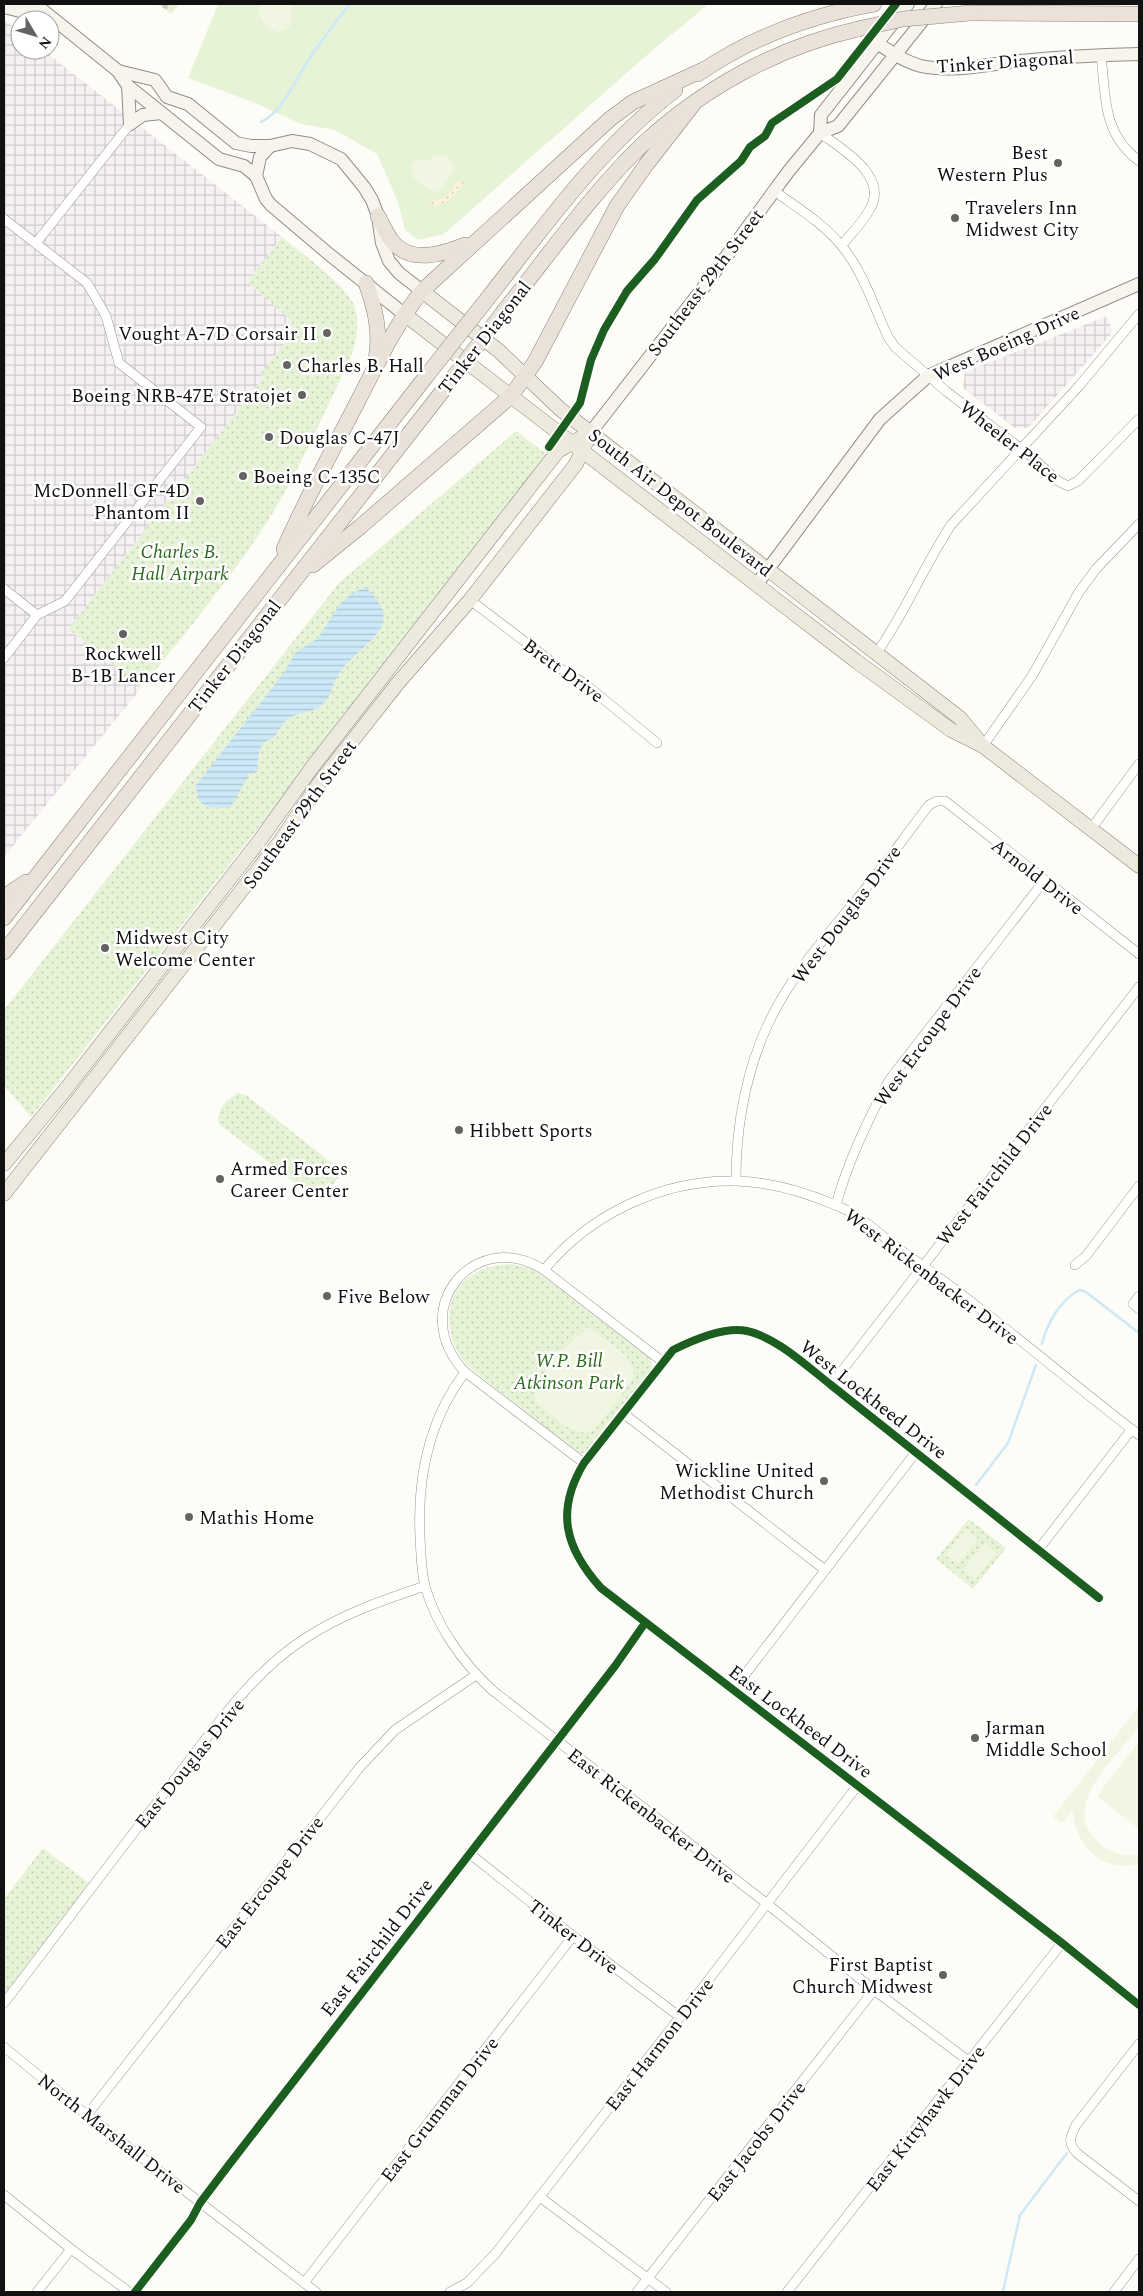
<svg xmlns="http://www.w3.org/2000/svg" width="1143" height="2296" font-family="Spectral,serif">
  <style>
    .industrial { fill: url(#industrial-grid) }
    .grass { fill: #e7f3d7 }
    .sand { fill: url(#sand-dots) }
    .cemetery { fill: url(#cemetery-stones) }
    .park { fill: url(#park-dots) }
    .pitch { fill: #f0f6e1 }
    .water { fill: url(#water-rules) }
    .lines { fill: none; stroke-linecap: round; stroke-linejoin: round }
    .stream { stroke: #cde8f7; stroke-width: 2.5 }
    .street-casing { stroke: #979795; stroke-width: 10 }
    .secondary-casing { stroke: #8e8d8b; stroke-width: 14 }
    .primary-casing { stroke: #858482; stroke-width: 15 }
    .highway-casing { stroke: #858482; stroke-width: 16 }
    .street { stroke: #fffffe; stroke-width: 9 }
    .secondary { stroke: #f6f4eb; stroke-width: 12 }
    .primary { stroke: #ede9dc; stroke-width: 14 }
    .highway { stroke: #eae1d8; stroke-width: 15 }
    .highway-bridge-casing { stroke: #858482; stroke-width: 16; stroke-linecap: butt }
    .highway-bridge { stroke: #eae1d8; stroke-width: 15 }
    .cycleway-casing { stroke: #fff; stroke-width: 11 }
    .cycleway { stroke: #1b5e20; stroke-width: 8 }
    .poi-dot { fill: #646362; stroke: #fff; stroke-width: 2 }
    .labels { text-anchor: middle; stroke-width: 5; stroke-linejoin: round; paint-order: stroke }
    .street-label { font-size: 19px; fill: #111; stroke: #fff }
    .poi-label { font-size: 19px; fill: #111; stroke: #fff; text-anchor: start }
    .park-label { font-size: 19px; font-style: italic; fill: #2f6b1f; stroke: #fff }
  </style>
  <defs>
    <pattern id="industrial-grid" width="8" height="8" patternUnits="userSpaceOnUse" patternTransform="scale(1.25)"><rect width="8" height="8" fill="#f5f0f3"/><path d="M0 4h8M4 0v8" fill="none" stroke="#d1cdcf"/></pattern>
    <pattern id="sand-dots" width="8" height="8" patternUnits="userSpaceOnUse" patternTransform="scale(1.25)"><rect width="8" height="8" fill="#fcf4d9"/><path d="M2 2h.1M6 6h.1" fill="none" stroke="#d7d0b9" stroke-width="1.8" stroke-linecap="round"/></pattern>
    <pattern id="cemetery-stones" width="16" height="16" patternUnits="userSpaceOnUse" patternTransform="scale(1.25)"><rect width="16" height="16" fill="#e9eedb"/><path d="M2 7V4a2 2 0 0 1 4 0v3zM10 15v-3a2 2 0 0 1 4 0v3z" fill="#c7cbbb"/></pattern>
    <pattern id="park-dots" width="8" height="8" patternUnits="userSpaceOnUse" patternTransform="scale(1.25)"><rect width="8" height="8" fill="#e7f3d7"/><path d="M2 2h.1M6 6h.1" fill="none" stroke="#c5cfb8" stroke-width="1.8" stroke-linecap="round"/></pattern>
    <pattern id="water-rules" width="6" height="5" patternUnits="userSpaceOnUse" patternTransform="scale(1.25)"><rect width="6" height="5" fill="#cde8f7"/><path d="M0 2.5h6" fill="none" stroke="#afc6d3"/></pattern>
  </defs>
  <rect width="100%" height="100%" fill="#fdfcf7"/>
  <g class="industrial">
    <path d="M4 20 20 32V50H43L282 237 247 282 292 321 291 335 261 374 264 377 68 629 142 687 4 857Z"/>
    <path d="M1107 316 1113 332 1028 428H1015L963 388 965 372Z"/>
  </g>
  <path class="grass" d="M218 4H709L655 48 444 234 418 240 405 230 398 202 377 154 335 130 301 124 250 101 188 78Z"/>
  <path class="sand" d="M459 180 464 182C459 192 447 204 436 206L429 202 433 199 436 201 446 197Z"/>
  <path class="cemetery" d="M158 4H179L171 14Z"/>
  <g class="park">
    <path d="M282 237C300 252 349 287 355 308 364 339 345 370 332 397 310 444 288 491 259 534 224 587 182 637 142 687L68 629 264 377 260 374 291 335 292 321 247 282Z"/>
    <path d="M516 431 550 457 31 1117 4 1085V1010L339 583Z"/>
    <path d="M238 1093 246 1095 338 1168V1178L323 1196 314 1197 219 1124C215 1111 227 1099 238 1093Z"/>
    <path d="M510 1264 523 1266 536 1271 651 1359 652 1368 584 1453H579L471 1369C442 1342 439 1290 479 1271 489 1266 499 1265 510 1264Z"/>
    <path d="M969 1519 1006 1548 973 1589 936 1559Z"/>
    <path d="M43 1848 90 1884 4 1995V1899Z"/>
  </g>
  <g class="pitch">
    <path d="M259 4H292L290 27 279 32C264 27 257 20 259 4Z"/>
    <path d="M436 154C447 156 451 157 455 169L439 192 428 189 414 179 411 166 414 161 429 160Z"/>
    <path d="M588 1327C604 1340 643 1358 631 1382L596 1428C576 1444 549 1412 534 1400 538 1372 567 1345 588 1327Z"/>
    <path d="M966 1529 978 1538 958 1565 945 1555Z"/>
    <path d="M984 1543 996 1553 976 1579 963 1570Z"/>
    <path d="M1139 1706C1139 1712 1141 1720 1139 1725 1138 1730 1131 1736 1128 1740 1105 1769 1061 1810 1100 1844 1111 1853 1126 1858 1139 1854V1865C1131 1865 1120 1867 1112 1864 1088 1858 1074 1833 1073 1811L1062 1823 1053 1817Z"/>
    <path d="M1139 1741V1829L1097 1796Z"/>
  </g>
  <path class="water" d="M365 587C413 629 355 644 337 677 332 686 331 696 323 704 314 713 302 711 291 717 283 721 280 730 274 737 271 739 267 740 264 743 257 750 258 763 257 772L249 774 231 807C211 809 197 810 196 785L286 670 295 653 318 638 340 604 351 594Z"/>
  <g class="lines">
    <g class="stream">
      <path d="M261 122C282 112 292 86 304 67 318 45 334 24 350 4"/>
      <path d="M1042 1344C1047 1323 1060 1301 1079 1290L1086 1292 1139 1333"/>
      <path d="M976 1485 1008 1443 1036 1365"/>
      <path d="M1003 2291 1020 2215 1067 2153"/>
    </g>
    <defs>
      <g id="street">
        <path d="M1101 55C1106 97 1102 133 1139 161"/>
        <path d="M820 133C842 149 889 176 870 209 863 222 851 234 842 245"/>
        <path d="M773 190C796 207 823 223 841 245 863 271 874 307 888 337L896 348 946 391 1033 458 1058 481 1068 486 1078 481 1139 419"/>
        <path d="M4 219 87 283 106 316 119 363 201 427 65 601 37 615"/>
        <path d="M36 243 130 124"/>
        <path d="M4 589 37 615 4 658"/>
        <path d="M470 600 561 669 584 683 657 743"/>
        <path d="M876 654C905 613 924 566 951 525L1079 386 1139 314"/>
        <path d="M983 746 1032 676 1079 592 1096 569 1139 524"/>
        <path d="M1091 829 1139 764"/>
        <path d="M736 1181C736 1127 746 1071 769 1022 791 976 825 937 858 898 883 868 905 836 929 805L937 801H945L1139 954"/>
        <path d="M836 1205C848 1161 868 1119 890 1079L1044 881"/>
        <path d="M1075 1265 1086 1256 1139 1186"/>
        <path d="M544 1270C590 1214 663 1179 736 1181 770 1182 805 1192 835 1205 862 1215 883 1238 906 1254 987 1310 1061 1375 1139 1435"/>
        <path d="M1139 1296 1133 1304 1139 1309"/>
        <path d="M465 1372C429 1420 417 1477 420 1537 421 1553 421 1570 425 1586 436 1625 462 1662 492 1690L766 1903 874 1990 970 2062"/>
        <path d="M831 1385 1139 987"/>
        <path d="M623 1413 825 1570"/>
        <path d="M584 1463 465 1372C405 1308 476 1226 544 1270L663 1362"/>
        <path d="M1038 1550 1132 1429"/>
        <path d="M1099 1598 831 1385C808 1367 776 1337 747 1331 724 1326 693 1340 673 1350L584 1463C555 1511 565 1548 601 1588L1062 1943 1139 2005"/>
        <path d="M733 1690 916 1452"/>
        <path d="M469 1853 573 1936 680 2017"/>
        <path d="M4 2003C60 1930 115 1856 172 1783 211 1733 250 1674 304 1639 342 1614 383 1600 425 1586"/>
        <path d="M1139 2044 1076 2125C1070 2137 1067 2144 1078 2154L1139 2201"/>
        <path d="M4 2047 87 2115 316 2292"/>
        <path d="M87 2115 360 1767 395 1730 476 1675"/>
        <path d="M4 2195 71 2249 129 2292"/>
        <path d="M540 2197 666 2292"/>
        <path d="M304 2283 573 1936"/>
        <path d="M37 2292 71 2249"/>
        <path d="M135 2292 191 2220 200 2203 228 2166 615 1666 645 1623"/>
        <path d="M450 2292 467 2283 495 2254 680 2017 858 1785"/>
        <path d="M637 2292 874 1990"/>
        <path d="M787 2292 1062 1943"/>
        <path d="M1114 2292 1139 2259"/>
      </g>
      <g id="secondary">
        <path d="M35 4 118 71 128 86 219 159 244 166 256 176 266 199 271 205 330 255 404 314"/>
        <path d="M4 7 20 11 42 10"/>
        <path d="M877 43C891 52 905 62 921 66 953 73 988 64 1020 61 1060 57 1100 55 1139 54"/>
        <path d="M118 71 155 80 167 97 188 104 236 143 251 146H270L292 141 310 144 341 159 364 187 372 200 378 216 382 243 389 261 399 273 422 291"/>
        <path d="M128 86 130 124"/>
        <path d="M130 124 143 115 161 113"/>
        <path d="M820 133 821 115 908 4"/>
        <path d="M256 176 260 157 270 146"/>
        <path d="M591 432 706 284 788 172 820 133 838 126 936 4"/>
        <path d="M757 584 880 419 928 376 1139 284"/>
      </g>
      <g id="primary">
        <path d="M422 291 499 351 560 409 960 718 979 741"/>
        <path d="M404 314 856 661 951 730 983 746 1139 866"/>
        <path d="M4 1164 65 1090 260 840 313 766 558 451 591 432"/>
        <path d="M4 1194 281 840 320 782 398 683 470 600 576 464 591 432"/>
      </g>
      <g id="highway">
        <path d="M970 13 1139 14"/>
        <path d="M698 74C750 38 812 15 874 4"/>
        <path d="M378 216C382 224 386 233 391 240 410 265 443 254 465 245"/>
        <path d="M366 283C375 308 381 332 376 359"/>
        <path d="M488 298C546 224 600 148 675 90"/>
        <path d="M504 311C549 255 591 194 643 144 703 88 778 47 858 29"/>
        <path d="M284 549C306 499 332 451 357 403 377 364 395 325 422 291L610 119 633 102 705 69"/>
        <path d="M313 565 360 527 511 396 535 362 617 206 646 165 695 102"/>
        <path d="M4 897 26 882"/>
        <path d="M4 918 428 374"/>
        <path d="M4 952 445 388"/>
      </g>
    </defs>
    <use href="#street" class="street-casing"/>
    <use href="#secondary" class="secondary-casing"/>
    <use href="#primary" class="primary-casing"/>
    <use href="#highway" class="highway-casing"/>
    <use href="#street" class="street"/>
    <use href="#secondary" class="secondary"/>
    <use href="#primary" class="primary"/>
    <use href="#highway" class="highway"/>
    <defs>
      <g id="highway-bridge">
        <path d="M858 29 903 19 970 13"/>
        <path d="M428 374 488 298"/>
        <path d="M445 388 504 311"/>
      </g>
    </defs>
    <use href="#highway-bridge" class="highway-bridge-casing"/>
    <use href="#highway-bridge" class="highway-bridge"/>
    <defs>
      <g id="cycleway">
        <path d="M549 447 580 403 591 360 604 330 627 291 655 259 697 200 741 161 750 147 765 136 772 123 837 79 896 4"/>
        <path d="M1099 1598 831 1385C808 1367 776 1337 747 1331 724 1326 693 1340 673 1350L584 1463C555 1511 565 1548 601 1588L1062 1943 1139 2005"/>
        <path d="M135 2292 191 2220 200 2203 228 2166 615 1666 645 1623"/>
      </g>
    </defs>
    <use href="#cycleway" class="cycleway-casing"/>
    <use href="#cycleway" class="cycleway"/>
  </g>
  <g class="poi-dot">
    <circle cx="1058" cy="163" r="5"/>
    <circle cx="955" cy="218" r="5"/>
    <circle cx="327" cy="333" r="5"/>
    <circle cx="287" cy="365" r="5"/>
    <circle cx="302" cy="395" r="5"/>
    <circle cx="269" cy="437" r="5"/>
    <circle cx="243" cy="476" r="5"/>
    <circle cx="200" cy="501" r="5"/>
    <circle cx="123" cy="634" r="5"/>
    <circle cx="105" cy="948" r="5"/>
    <circle cx="459" cy="1130" r="5"/>
    <circle cx="220" cy="1179" r="5"/>
    <circle cx="327" cy="1296" r="5"/>
    <circle cx="824" cy="1481" r="5"/>
    <circle cx="189" cy="1517" r="5"/>
    <circle cx="975" cy="1738" r="5"/>
    <circle cx="943" cy="1975" r="5"/>
  </g>
  <g class="labels">
    <g class="street-label">
      <text transform="translate(1005 61) rotate(-4)" y="7">Tinker Diagonal</text>
      <text transform="translate(705 282) rotate(-53)" y="7">Southeast 29th Street</text>
      <text transform="translate(484 337) rotate(-52)" y="7">Tinker Diagonal</text>
      <text transform="translate(1006 343) rotate(-24)" y="7">West Boeing Drive</text>
      <text transform="translate(1010 441) rotate(38)" y="7">Wheeler Place</text>
      <text transform="translate(681 502) rotate(38)" y="7">South Air Depot Boulevard</text>
      <text transform="translate(234 656) rotate(-52)" y="7">Tinker Diagonal</text>
      <text transform="translate(564 670) rotate(36)" y="7">Brett Drive</text>
      <text transform="translate(299 814) rotate(-54)" y="7">Southeast 29th Street</text>
      <text transform="translate(1038 876) rotate(38)" y="7">Arnold Drive</text>
      <text transform="translate(846 914) rotate(-53)" y="7">West Douglas Drive</text>
      <text transform="translate(927 1036) rotate(-54)" y="7">West Ercoupe Drive</text>
      <text transform="translate(994 1174) rotate(-52)" y="7">West Fairchild Drive</text>
      <text transform="translate(932 1276) rotate(37)" y="7">West Rickenbacker Drive</text>
      <text transform="translate(874 1399) rotate(38)" y="7">West Lockheed Drive</text>
      <text transform="translate(801 1721) rotate(37)" y="7">East Lockheed Drive</text>
      <text transform="translate(189 1763) rotate(-51)" y="7">East Douglas Drive</text>
      <text transform="translate(652 1815) rotate(38)" y="7">East Rickenbacker Drive</text>
      <text transform="translate(269 1882) rotate(-52)" y="7">East Ercoupe Drive</text>
      <text transform="translate(574 1936) rotate(38)" y="7">Tinker Drive</text>
      <text transform="translate(376 1947) rotate(-52)" y="7">East Fairchild Drive</text>
      <text transform="translate(659 2044) rotate(-52)" y="7">East Harmon Drive</text>
      <text transform="translate(439 2109) rotate(-52)" y="7">East Grumman Drive</text>
      <text transform="translate(925 2118) rotate(-52)" y="7">East Kittyhawk Drive</text>
      <text transform="translate(112 2133) rotate(38)" y="7">North Marshall Drive</text>
      <text transform="translate(756 2141) rotate(-52)" y="7">East Jacobs Drive</text>
    </g>
    <g class="poi-label">
      <text x="1048" y="159" text-anchor="end">Best<tspan x="1048" dy="22">Western Plus</tspan></text>
      <text x="965" y="214">Travelers Inn<tspan x="965" dy="22">Midwest City</tspan></text>
      <text x="317" y="340" text-anchor="end">Vought A-7D Corsair II</text>
      <text x="297" y="372">Charles B. Hall</text>
      <text x="292" y="402" text-anchor="end">Boeing NRB-47E Stratojet</text>
      <text x="279" y="444">Douglas C-47J</text>
      <text x="253" y="483">Boeing C-135C</text>
      <text x="190" y="497" text-anchor="end">McDonnell GF-4D<tspan x="190" dy="22">Phantom II</tspan></text>
      <text x="123" y="660" text-anchor="middle">Rockwell<tspan x="123" dy="22">B-1B Lancer</tspan></text>
      <text x="115" y="944">Midwest City<tspan x="115" dy="22">Welcome Center</tspan></text>
      <text x="469" y="1137">Hibbett Sports</text>
      <text x="230" y="1175">Armed Forces<tspan x="230" dy="22">Career Center</tspan></text>
      <text x="337" y="1303">Five Below</text>
      <text x="814" y="1477" text-anchor="end">Wickline United<tspan x="814" dy="22">Methodist Church</tspan></text>
      <text x="199" y="1524">Mathis Home</text>
      <text x="985" y="1734">Jarman<tspan x="985" dy="22">Middle School</tspan></text>
      <text x="933" y="1971" text-anchor="end">First Baptist<tspan x="933" dy="22">Church Midwest</tspan></text>
    </g>
    <g class="park-label">
      <text x="180" y="558">Charles B.<tspan x="180" dy="22">Hall Airpark</tspan></text>
      <text x="569" y="1367">W.P. Bill<tspan x="569" dy="22">Atkinson Park</tspan></text>
    </g>
  </g>
  <rect width="1143" height="2296" fill="none" stroke="#111111" stroke-width="10"/>
  <g transform="translate(35 35) rotate(128)"><circle r="24" fill="#ffffff" stroke="#a0a0a0"/>
  <path d="M0-4L9 19L0 12L-9 19Z" fill="#646362"/>
  <text y="-8" font-size="14" font-weight="bold" text-anchor="middle" fill="#111111">N</text>
  </g>
</svg>
